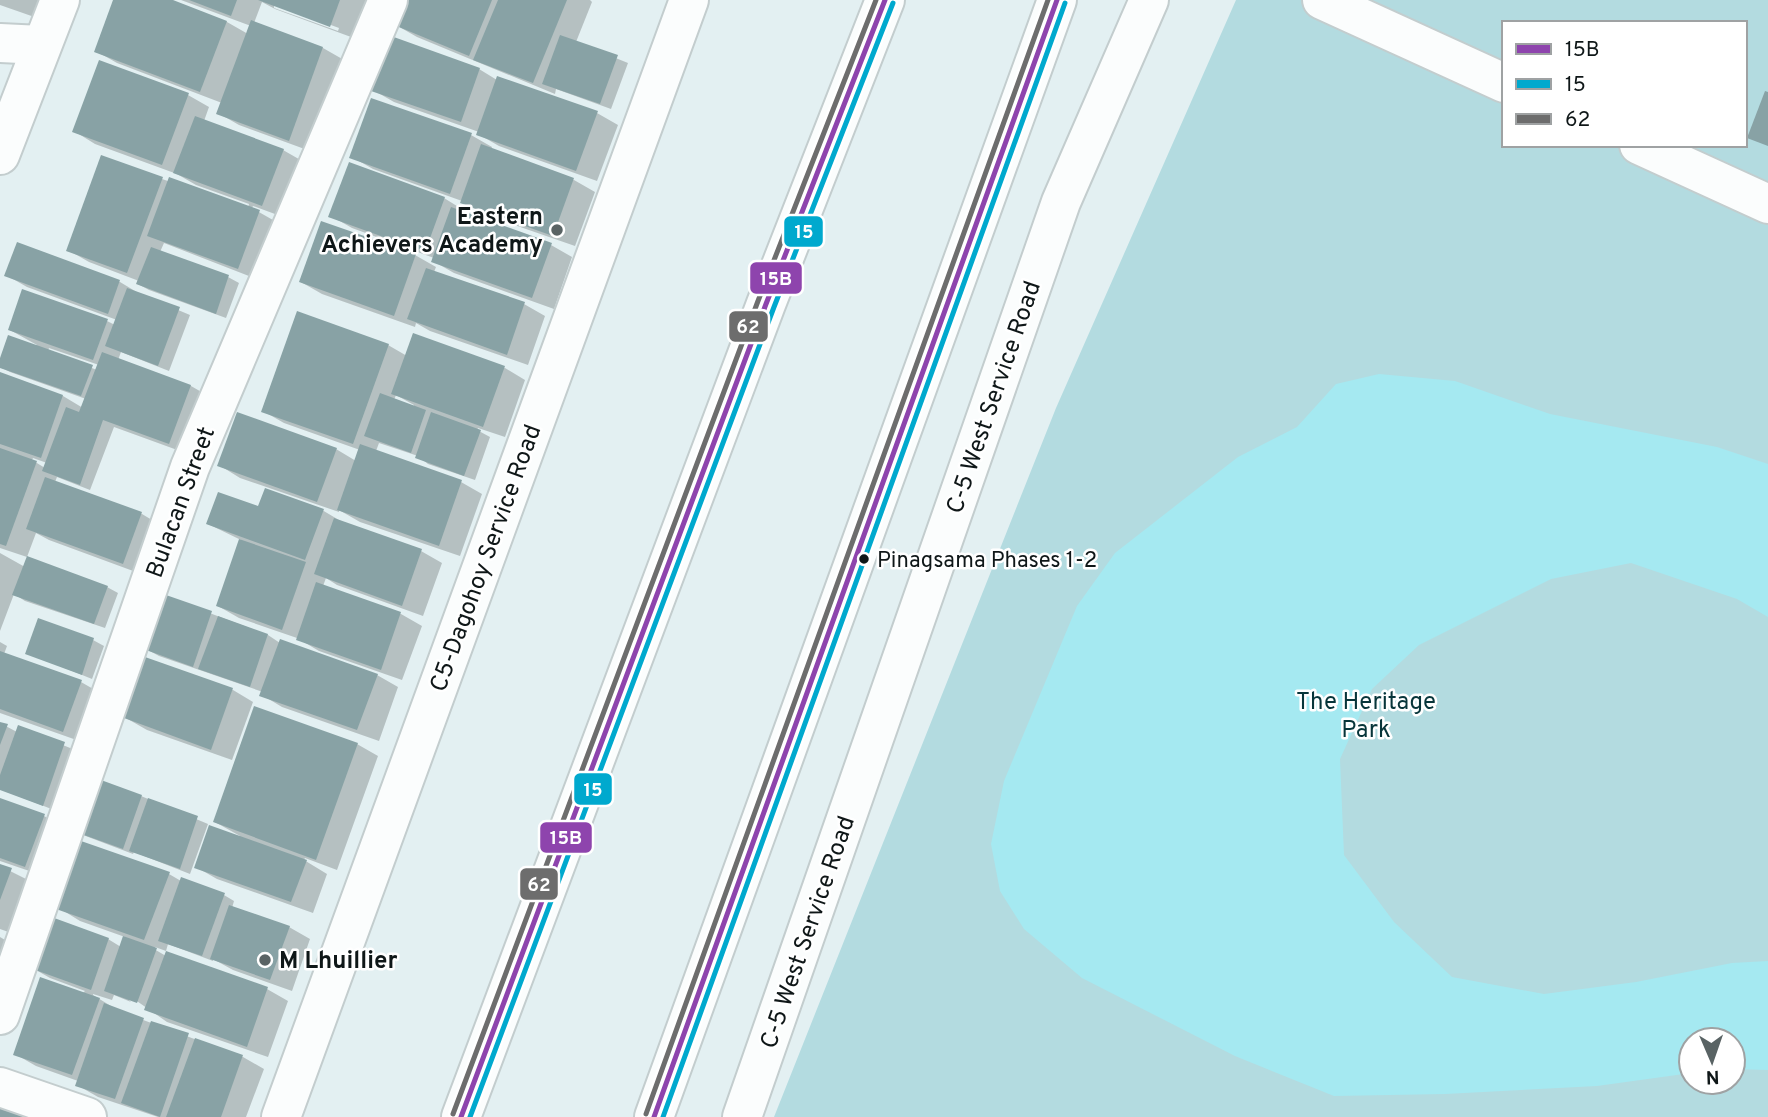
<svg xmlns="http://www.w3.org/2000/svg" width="1768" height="1117" font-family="Overpass,sans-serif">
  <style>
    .green { fill: #b3dbe0; fill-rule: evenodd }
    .water { fill: #a5e9f1 }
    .shadow { fill: #0003; fill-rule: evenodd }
    .building { fill: #88a2a5 }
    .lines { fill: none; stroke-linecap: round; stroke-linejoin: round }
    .minor-casing { stroke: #c3cdce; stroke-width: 42 }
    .major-casing { stroke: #c3cdce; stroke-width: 42 }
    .minor { stroke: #fbfdfd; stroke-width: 38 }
    .major { stroke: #fbfdfd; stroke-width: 38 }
    .bus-1-casing { stroke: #fff; stroke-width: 10 }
    .bus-2-casing { stroke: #fff; stroke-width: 10 }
    .bus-3-casing { stroke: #fff; stroke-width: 10 }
    .bus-1 { stroke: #8e44ad; stroke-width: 5 }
    .bus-2 { stroke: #00a9ce; stroke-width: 5 }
    .bus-3 { stroke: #6d6d6d; stroke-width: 5 }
    .poi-dot { fill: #596364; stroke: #fff; stroke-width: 2.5 }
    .bus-dot { fill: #0f1718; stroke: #fff; stroke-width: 2.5 }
    .labels { text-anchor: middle; stroke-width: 5; stroke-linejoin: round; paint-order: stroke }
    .bus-label { font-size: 22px; fill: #0f1718; stroke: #fff; text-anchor: start }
    .poi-label { font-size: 24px; font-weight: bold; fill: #0f1718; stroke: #fff; text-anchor: end }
    .street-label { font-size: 24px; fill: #0f1718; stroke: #fff }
    .park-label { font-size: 24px; fill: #07353a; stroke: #fff }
    .line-badge { stroke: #fff; stroke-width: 2.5 }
    .badge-label { font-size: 19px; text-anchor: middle; font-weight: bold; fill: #fff }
  </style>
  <rect width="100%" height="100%" fill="#e3f0f2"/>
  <path class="green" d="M1236 0H1768V1117H774L1056 408ZM1504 23H1745V145H1504ZM1691 1040H1733V1082H1691Z"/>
  <path class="water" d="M1379 374 1455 381 1550 414 1717 447 1768 464V617L1737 599 1631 563 1551 579 1419 645 1372 689 1340 759 1344 855 1394 922 1452 977 1544 994 1636 982 1732 963 1768 961V1070L1733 1069V1040H1691V1073L1597 1086 1445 1094 1334 1096 1235 1056 1082 978 1024 929 1000 891 991 844 1004 781 1077 606 1115 553 1238 457 1297 427 1336 384Z"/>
  <g class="shadow">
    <path d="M0 0H72L63 27 0 5Z"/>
    <path d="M115 0H168L227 22 248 34 251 26 181 0H366L351 37 275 9 262 2 254 23 323 48 344 60 310 151 239 125 218 113 222 103 117 63 96 51ZM274 4 339 28 338 31 274 8Z"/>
    <path d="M406 0H590L592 2 576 42 628 63 611 109 556 89 555 94 417 37 396 25Z"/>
    <path d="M479 69 497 80 597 113 618 125 597 181 499 146 478 134 479 132 394 102 373 90Z"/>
    <path d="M188 95 209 107 204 121 283 150 304 162 283 217 253 206 252 208 280 224 259 280 164 243 160 252 228 277 239 283 226 318 149 290 138 284 139 281 89 262 68 250 162 179 248 208 249 204 196 185 177 174 95 144 74 131Z"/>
    <path d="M372 100 471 135 492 147 491 150 574 180 595 192 575 246 483 214 462 201 373 169 352 157Z"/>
    <path d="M444 198 465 211 464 214 551 245 572 257 554 309 454 273 433 261 434 258 352 228 331 216Z"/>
    <path d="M18 244 120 282 140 294 190 315 169 371 121 352 118 360 191 386 212 398 191 455 114 427 90 490 57 477 55 482 142 514 162 526 144 575 49 540 36 533 27 557 0 548V374L63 396 83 408 86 399 10 372 0 367V363L37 345 10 330 107 321 115 325 117 320 27 287 6 275ZM49 348 99 365 97 370 48 351ZM33 458 47 463 45 468 32 460Z"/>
    <path d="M415 255 436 267 434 272 524 304 545 316 528 365 430 331 416 323 415 327 322 294 301 282Z"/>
    <path d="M414 336 505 368 525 380 505 437 478 428 477 430 490 437 475 480 428 464 418 456 379 443 376 451 461 482 482 494 460 556 360 522 339 510V512L240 478 219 465 336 449 356 461 360 450 284 423 263 411 388 345 407 356ZM396 395 414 405 413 407 394 400Z"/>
    <path d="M317 507 344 523 421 551 442 563 423 616 337 585 326 578 323 586 401 614 422 626 402 680 319 651 297 638 239 618 218 606 241 540 208 524 259 509Z"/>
    <path d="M0 553 25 567 107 587 118 593 105 628 25 601 14 594 0 631Z"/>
    <path d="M167 597 268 635 280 643 377 675 398 687 379 741 282 707 262 695 263 692 159 656 148 650Z"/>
    <path d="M93 640 104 646 92 679 28 653Z"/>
    <path d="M0 642 7 646 4 654 81 682 102 694 85 743 0 713Z"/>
    <path d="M147 659 233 690 253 702 232 760 147 730 126 718Z"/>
    <path d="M0 723 17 732 19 727 75 750 54 810 0 789Z"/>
    <path d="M357 744 378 756 337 870 305 858 304 860 327 874 313 913 217 879 196 867 240 836 215 822Z"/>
    <path d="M141 796 208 824 190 874 134 852 133 854 83 835 72 829Z"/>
    <path d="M0 800 44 816 65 828 47 877 0 861Z"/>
    <path d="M0 866 32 882 14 934 0 929Z"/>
    <path d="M169 874 181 881 224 895 234 901 232 908 289 927 310 939 292 991 233 970 213 959V961L168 944 166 951 155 947 154 949 166 956 267 989 288 1001 268 1057 167 1022 131 997 129 1000 131 1002 114 995 112 1000 93 994V995L119 1011 243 1057 264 1069 246 1117H158L98 1097 77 1085 78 1081 36 1066 15 1054 85 991 50 978 29 966 108 939 121 947 125 937 80 921 59 908Z"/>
    <path d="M0 937 5 940 0 955Z"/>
  </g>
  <g class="building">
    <path d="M113 0H173L227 21 200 92 94 52Z"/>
    <path d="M189 0H237L231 16Z"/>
    <path d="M258 0H340L330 27Z"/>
    <path d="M404 0H492L469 56 394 25Z"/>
    <path d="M498 0H567L533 83 473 60Z"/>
    <path d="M251 20 323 47 289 141 216 114Z"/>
    <path d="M560 35 618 55 600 104 542 84Z"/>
    <path d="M391 36 480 68 461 122 371 91Z"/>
    <path d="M99 60 189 93 162 165 72 132Z"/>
    <path d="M497 76 598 111 576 171 476 135Z"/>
    <path d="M1765 91 1768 92V146L1747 138Z"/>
    <path d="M371 98 472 133 450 194 349 158Z"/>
    <path d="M195 116 284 149 262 206 173 173Z"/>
    <path d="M481 144 574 178 553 236 460 203Z"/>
    <path d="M101 155 163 177 127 273 66 251Z"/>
    <path d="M349 162 445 197 425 252 328 217Z"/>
    <path d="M169 177 260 210 238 269 147 236Z"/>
    <path d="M451 207 552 243 532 298 431 262Z"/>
    <path d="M321 221 416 254 394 316 299 282Z"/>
    <path d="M17 242 120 280 108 314 4 276Z"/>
    <path d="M151 247 229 275 216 314 136 284Z"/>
    <path d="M426 268 525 302 507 355 407 319Z"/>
    <path d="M127 288 180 307 158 366 105 346Z"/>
    <path d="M22 289 108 319 93 360 8 330Z"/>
    <path d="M297 311 389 344 353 444 261 412Z"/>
    <path d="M413 333 505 366 483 427 391 394Z"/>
    <path d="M8 335 93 365 81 396 0 368V358Z"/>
    <path d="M102 352 191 385 169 444 103 420 80 485 42 471 66 407 79 412Z"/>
    <path d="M0 372 63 395 41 458 0 444Z"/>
    <path d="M380 393 426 410 411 453 364 436Z"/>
    <path d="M237 412 337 448 317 502 217 466Z"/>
    <path d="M431 412 481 430 464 476 415 458Z"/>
    <path d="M360 444 462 480 439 546 337 510Z"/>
    <path d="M0 448 37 461 6 546 0 544Z"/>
    <path d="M45 477 142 512 123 564 26 529Z"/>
    <path d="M265 488 324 509 305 560 206 524 218 492 258 506Z"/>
    <path d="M334 518 422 549 402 606 314 574Z"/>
    <path d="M239 539 306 562 282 630 216 606Z"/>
    <path d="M27 556 108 586 94 624 12 595Z"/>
    <path d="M316 582 401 612 381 670 296 640Z"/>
    <path d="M166 595 212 611 193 667 146 650Z"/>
    <path d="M218 616 268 634 250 687 198 669Z"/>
    <path d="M38 618 94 638 82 675 25 654Z"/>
    <path d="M280 639 378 674 357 730 259 696Z"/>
    <path d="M0 651 82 680 63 732 0 709Z"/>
    <path d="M145 657 233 688 211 750 124 718Z"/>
    <path d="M254 706 358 743 316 860 213 822Z"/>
    <path d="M0 722 8 724 0 745Z"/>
    <path d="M18 725 65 742 43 806 0 790V775Z"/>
    <path d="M90 776 142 795 123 849 70 830Z"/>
    <path d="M0 798 45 814 25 867 0 858Z"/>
    <path d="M148 798 198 816 180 869 129 851Z"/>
    <path d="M209 825 307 860 291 902 194 868Z"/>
    <path d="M81 841 170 872 144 940 56 909Z"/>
    <path d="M0 864 12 868 0 900Z"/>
    <path d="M181 877 225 893 202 956 158 941Z"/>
    <path d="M229 905 290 926 270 980 210 959Z"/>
    <path d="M46 915 109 938 91 990 27 967Z"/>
    <path d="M123 936 157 948 137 1003 104 991Z"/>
    <path d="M166 951 268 987 247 1047 144 1010Z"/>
    <path d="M40 977 100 998 72 1075 13 1055Z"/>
    <path d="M104 1003 144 1018 115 1099 75 1086Z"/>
    <path d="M151 1021 189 1033 160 1117 121 1103Z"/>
    <path d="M195 1038 243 1055 221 1117H166Z"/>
    <path d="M0 1103 37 1117H0Z"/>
  </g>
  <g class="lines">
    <defs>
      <g id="minor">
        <path d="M1322 0 1504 83"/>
        <path d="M0 43 41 45"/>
        <path d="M1639 145 1768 204"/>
        <path d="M0 155 60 0"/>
        <path d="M0 1015 190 467 388 0"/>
        <path d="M0 1087 87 1117"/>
        <path d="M742 1117 1061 202 1149 0"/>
      </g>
      <g id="major">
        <path d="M281 1117 689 0"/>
        <path d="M461 1117 766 304 885 0"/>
        <path d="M654 1117 1057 0"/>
      </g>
    </defs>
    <use href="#minor" class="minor-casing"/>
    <use href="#major" class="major-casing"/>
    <use href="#minor" class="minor"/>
    <use href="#major" class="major"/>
    <defs>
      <g id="bus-1">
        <path d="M461 1117 766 304 885 0"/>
        <path d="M654 1117 1057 0"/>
      </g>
      <g id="bus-2">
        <path d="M470 1117 774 307 893 3"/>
        <path d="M663 1117 1065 3"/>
      </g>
      <g id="bus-3">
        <path d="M453 1114 758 301 876 0"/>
        <path d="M646 1114 1048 0"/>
      </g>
    </defs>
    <use href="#bus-1" class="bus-1-casing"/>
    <use href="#bus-2" class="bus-2-casing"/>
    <use href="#bus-3" class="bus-3-casing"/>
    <use href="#bus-1" class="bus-1"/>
    <use href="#bus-2" class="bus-2"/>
    <use href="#bus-3" class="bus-3"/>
  </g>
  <g class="poi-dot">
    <circle cx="557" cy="230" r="7"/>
    <circle cx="265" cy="960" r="7"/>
  </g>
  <circle class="bus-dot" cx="864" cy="559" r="6"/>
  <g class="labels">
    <g class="bus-label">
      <text x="877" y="567">Pinagsama Phases 1-2</text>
    </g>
    <g class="poi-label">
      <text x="543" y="224">Eastern<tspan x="543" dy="28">Achievers Academy</tspan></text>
      <text x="279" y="968" text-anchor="start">M Lhuillier</text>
    </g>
    <g class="street-label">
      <text transform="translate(993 397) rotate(-71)" y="8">C-5 West Service Road</text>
      <text transform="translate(180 502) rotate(-70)" y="8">Bulacan Street</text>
      <text transform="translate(485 558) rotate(-70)" y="8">C5-Dagohoy Service Road</text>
      <text transform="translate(807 932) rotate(-71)" y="8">C-5 West Service Road</text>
    </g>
    <g class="park-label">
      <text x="1366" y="709">The Heritage<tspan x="1366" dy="28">Park</tspan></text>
    </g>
  </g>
  <g class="line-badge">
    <rect x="783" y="215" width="41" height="33" rx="7" fill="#00a9ce"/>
    <rect x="749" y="261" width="54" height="34" rx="7" fill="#8e44ad"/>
    <rect x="728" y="310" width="41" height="33" rx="7" fill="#6d6d6d"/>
    <rect x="573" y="772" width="40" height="34" rx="7" fill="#00a9ce"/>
    <rect x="539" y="821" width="54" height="33" rx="7" fill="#8e44ad"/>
    <rect x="519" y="867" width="40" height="34" rx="7" fill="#6d6d6d"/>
  </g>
  <g class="badge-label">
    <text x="804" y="238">15</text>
    <text x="776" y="285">15B</text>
    <text x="748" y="333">62</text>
    <text x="593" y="796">15</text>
    <text x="566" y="844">15B</text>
    <text x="539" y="891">62</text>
  </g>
  <rect x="1502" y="21" width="245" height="126" fill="#ffffff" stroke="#9fa2a3" stroke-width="2"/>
  <rect x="1516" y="44" width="35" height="10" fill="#8e44ad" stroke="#9fa2a3" stroke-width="2"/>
  <text x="1565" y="56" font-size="21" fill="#0f1718">15B</text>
  <rect x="1516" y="79" width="35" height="10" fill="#00a9ce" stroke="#9fa2a3" stroke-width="2"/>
  <text x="1565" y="91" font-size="21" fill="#0f1718">15</text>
  <rect x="1516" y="114" width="35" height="10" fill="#6d6d6d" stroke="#9fa2a3" stroke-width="2"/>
  <text x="1565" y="126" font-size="21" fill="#0f1718">62</text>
  <g transform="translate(1712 1061) rotate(178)"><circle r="33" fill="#ffffff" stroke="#9fa2a3" stroke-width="2"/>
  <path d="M0-5L12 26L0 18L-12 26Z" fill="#596364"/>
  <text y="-10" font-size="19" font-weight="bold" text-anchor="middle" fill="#0f1718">N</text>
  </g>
</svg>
